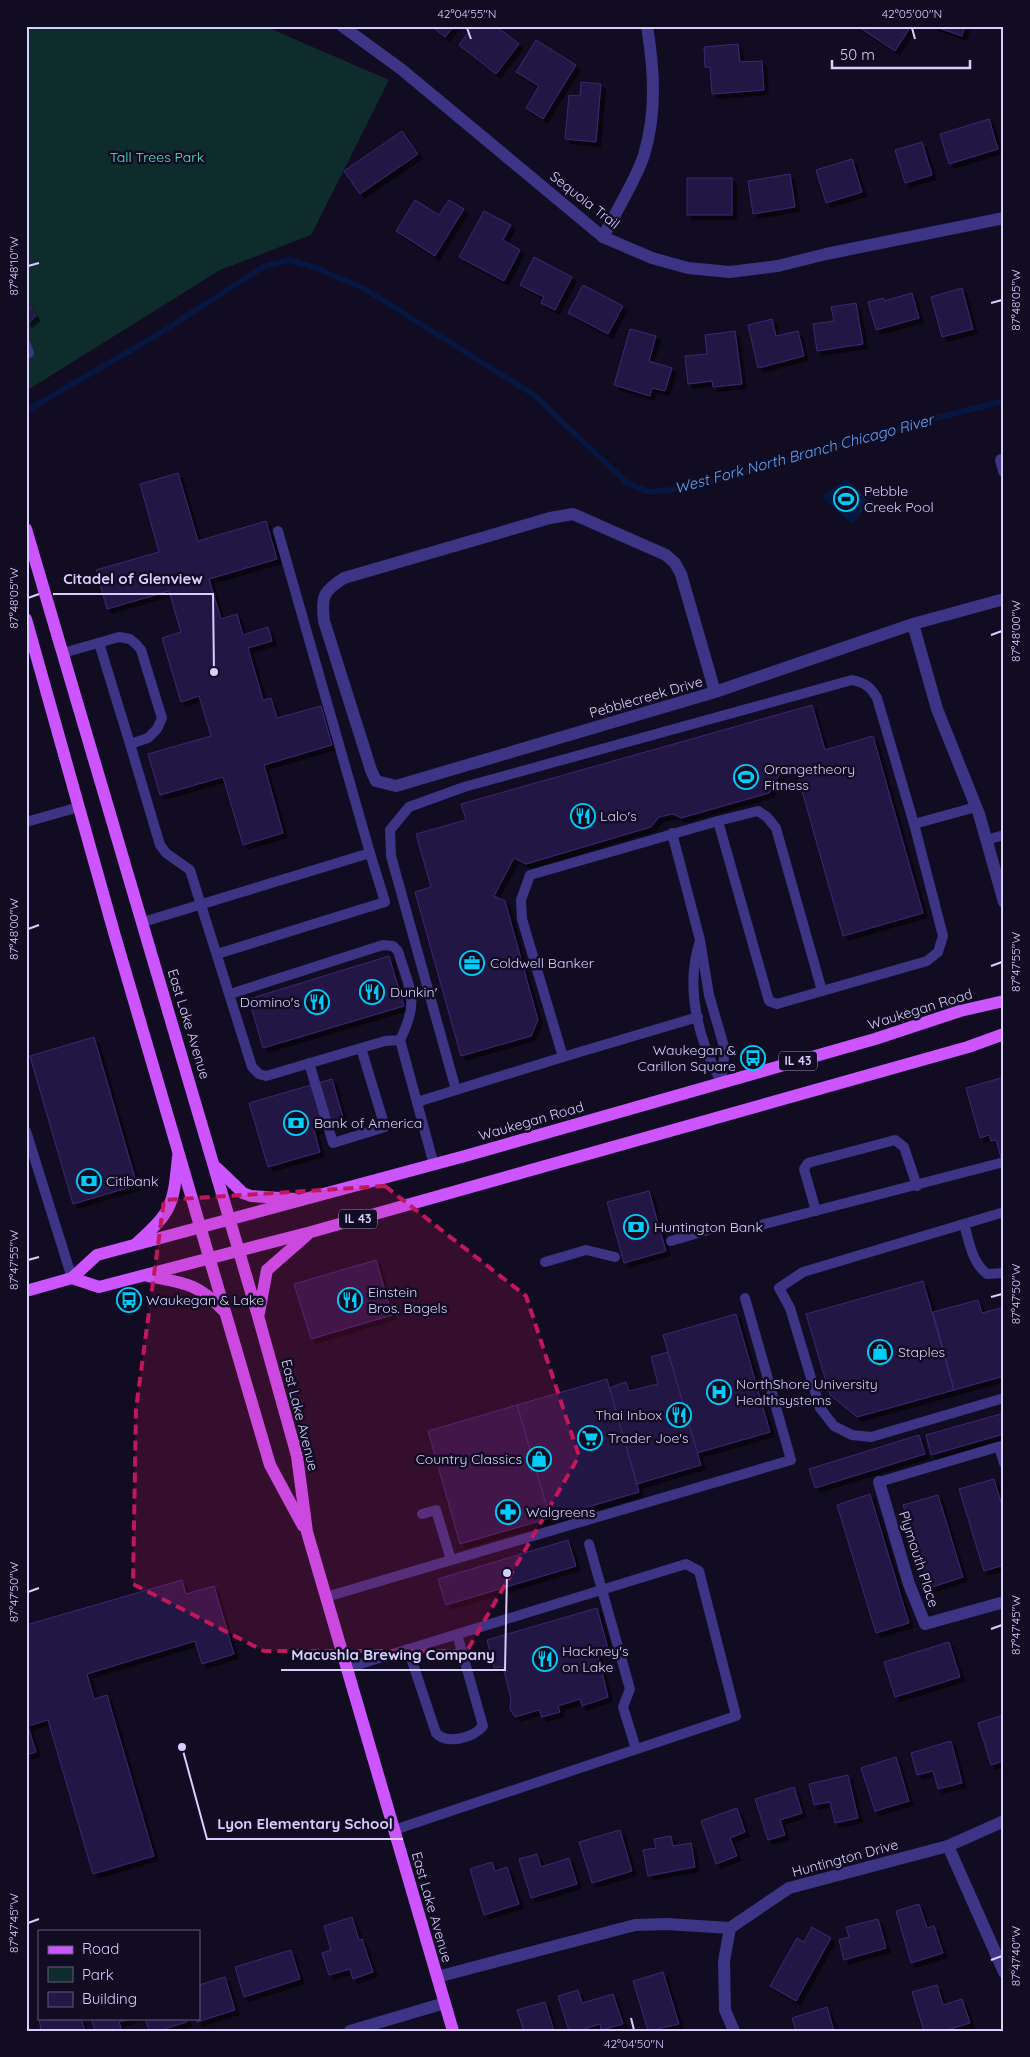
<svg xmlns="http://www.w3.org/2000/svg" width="1030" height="2057" font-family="Quicksand,sans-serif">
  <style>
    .green { fill: #0f2c2d }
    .water { fill: #061742 }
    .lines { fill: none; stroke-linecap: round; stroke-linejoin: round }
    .stream { stroke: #061742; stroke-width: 5.5 }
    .building { fill: #241745; stroke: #3c2773; filter: url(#shadow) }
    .service { stroke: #3d3485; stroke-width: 10 }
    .minor { stroke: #3d3485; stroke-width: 12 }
    .primary { stroke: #cd55ff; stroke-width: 12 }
    .marked { fill: #c2185b; fill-opacity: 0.2; stroke: #c2185b; stroke-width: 4; stroke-dasharray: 10 6; stroke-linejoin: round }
    .ticks { fill: none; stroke: #d7ceff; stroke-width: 2 }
    .labels { text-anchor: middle; stroke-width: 5; stroke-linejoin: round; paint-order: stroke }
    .shield { fill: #120c23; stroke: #9c94bd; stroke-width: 1 }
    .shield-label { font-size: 12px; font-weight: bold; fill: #d7ceff }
    .park-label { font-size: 14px; fill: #52e7cd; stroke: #120c23 }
    .street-label { font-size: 14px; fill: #d7ceff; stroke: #120c23 }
    .poi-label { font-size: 14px; fill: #d7ceff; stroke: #120c23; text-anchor: start }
    .water-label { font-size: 15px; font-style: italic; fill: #5ca7ff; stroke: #120c23 }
    .leader { fill: none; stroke: #d7ceff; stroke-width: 2 }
    .callout-dot { fill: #d7ceff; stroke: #120c23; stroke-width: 2 }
    .callout-label { font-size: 15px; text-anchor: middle; font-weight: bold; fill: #d7ceff; stroke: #120c23; stroke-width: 5; stroke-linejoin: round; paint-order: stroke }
    .neatline { fill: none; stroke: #d7ceff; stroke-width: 2 }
    .ticks-label { font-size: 12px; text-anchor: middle; fill: #d7ceff }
  </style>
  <defs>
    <filter id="shadow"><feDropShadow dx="4.5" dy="4.5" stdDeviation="0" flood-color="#0009"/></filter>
  </defs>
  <rect width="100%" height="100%" fill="#120c23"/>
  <path class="green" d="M26 26H264L389 80 311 235 220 270 26 391Z"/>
  <path class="water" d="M846 479 871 502 852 524 822 497Z"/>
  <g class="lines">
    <path class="stream" d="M26 411 157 335 263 267 289 260 316 268 365 289 534 395 627 483 649 492 687 488 936 418 1004 401"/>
  </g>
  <g class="building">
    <path d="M431 26H454L445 37Z"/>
    <path d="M473 26H496L519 44 496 74 459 45Z"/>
    <path d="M857 26H911L895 51Z"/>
    <path d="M933 26H965L962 36Z"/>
    <path d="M536 40 576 65 543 119 526 108 539 86 516 72Z"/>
    <path d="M738 44 740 62 762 61 764 90 712 94 710 67H705L704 47Z"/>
    <path d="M581 82 601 84 596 142 565 139 569 95 580 96Z"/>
    <path d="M989 119 998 149 949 164 940 134Z"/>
    <path d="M402 131 418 154 360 194 344 171Z"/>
    <path d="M922 142 932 175 905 183 895 150Z"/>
    <path d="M852 159 862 192 826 203 816 170Z"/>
    <path d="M790 174 795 207 753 214 748 181Z"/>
    <rect x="687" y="178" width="45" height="37"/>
    <path d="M415 200 439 215 449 200 464 209 435 256 396 231Z"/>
    <path d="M484 211 511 225 503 240 520 250 504 281 459 257Z"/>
    <path d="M534 257 572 277 555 310 541 303 544 297 520 285Z"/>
    <path d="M583 285 623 306 608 334 568 313Z"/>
    <path d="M962 288 973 329 942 337 931 297Z"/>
    <path d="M912 293 919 318 876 330 868 302 884 298V301Z"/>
    <path d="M856 303 863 344 817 351 813 324 834 321 831 307Z"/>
    <path d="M27 304 36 316 28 323 26 321Z"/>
    <path d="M772 319 776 336 798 331 804 356 758 368 748 325Z"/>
    <path d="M630 329 656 336 649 361 672 368 665 391 652 388 650 396 614 385Z"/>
    <path d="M735 331 742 384 713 387 712 381 688 384 685 356 707 354 705 335Z"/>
    <path d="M178 473 198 541 266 521 277 559 209 579 221 619 237 614 243 635 268 627 272 641 248 648 263 700 271 698 277 718 321 706 332 745 264 765 283 833 243 845 223 777 160 795 148 754 211 736 199 696 181 702 162 638 181 632 169 591 107 609 96 570 159 552 140 484Z"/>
    <path d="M812 705 825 750 873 736 923 913 843 936 795 766 783 769 769 793 681 818 673 814 659 817 651 827 526 864 514 858 494 896 505 901 538 1020 531 1036 461 1056 415 892 431 887 416 834 466 820 461 804Z"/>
    <path d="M389 956 404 1006 263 1048 249 999Z"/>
    <path d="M94 1037 137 1185 73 1204 30 1056Z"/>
    <path d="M1004 1077V1168L996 1140 991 1141 989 1135 980 1138 966 1088Z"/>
    <path d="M332 1079 344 1121 314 1130 320 1152 268 1167 249 1103Z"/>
    <path d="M649 1191 666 1251 624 1263 607 1202Z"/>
    <path d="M376 1260 392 1315 311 1339 294 1284Z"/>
    <path d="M923 1281 954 1390 857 1417 830 1395 806 1314Z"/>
    <path d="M978 1300 982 1313 1004 1307V1376L954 1390 933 1312Z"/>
    <path d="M736 1314 770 1432 697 1453 663 1335Z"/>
    <path d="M668 1352 701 1465 637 1484 609 1388 626 1382 629 1391 658 1384 651 1357Z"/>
    <path d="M607 1379 639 1492 550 1518 517 1405Z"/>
    <path d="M517 1405 550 1518 460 1544 428 1431Z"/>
    <path d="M1004 1413V1434L931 1455 926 1435Z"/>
    <path d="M919 1435 925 1454 815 1488 809 1469Z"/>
    <path d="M994 1479 1004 1512V1565L984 1571 959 1489Z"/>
    <path d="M870 1494 909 1623 876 1633 837 1505Z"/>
    <path d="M938 1495 963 1577 929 1588 903 1505Z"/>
    <path d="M568 1540 576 1566 446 1605 438 1579Z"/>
    <path d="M182 1580 186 1594 214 1586 234 1654 202 1664 195 1641 87 1674 94 1699 107 1695 154 1856 93 1874 48 1720 28 1726 36 1752 26 1755V1625Z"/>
    <path d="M597 1608 608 1649 597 1652 608 1697 582 1706 580 1699 558 1706 560 1712 542 1717 539 1710 515 1717 510 1709 511 1699 503 1667 494 1668 487 1640Z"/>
    <path d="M949 1642 960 1677 895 1697 884 1662Z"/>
    <path d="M1003 1715 1004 1761 991 1765 978 1723Z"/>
    <path d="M951 1741 962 1783 938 1789 933 1771 917 1775 911 1753Z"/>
    <path d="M896 1757 909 1801 875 1811 861 1768Z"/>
    <path d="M848 1775 858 1818 835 1823 830 1802 814 1805 809 1784Z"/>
    <path d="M794 1787 802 1813 780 1820 785 1835 768 1840 755 1799Z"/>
    <path d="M737 1808 745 1832 730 1838 737 1856 716 1864 701 1821Z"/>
    <path d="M620 1830 632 1871 592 1883 579 1842Z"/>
    <path d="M671 1836 673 1846 691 1843 695 1867 648 1876 643 1850 656 1848 654 1839Z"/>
    <path d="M537 1854 541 1867 569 1858 577 1884 531 1898 519 1859Z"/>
    <path d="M492 1862 495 1871 507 1867 519 1904 484 1915 470 1869Z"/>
    <path d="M919 1904 927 1928 934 1926 943 1953 911 1963 896 1911Z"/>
    <path d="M352 1917 359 1940 362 1939 373 1972 353 1979 350 1969 329 1975 322 1953 331 1950 324 1926Z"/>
    <path d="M878 1919 886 1948 844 1960 839 1940 849 1937 846 1927Z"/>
    <path d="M812 1927 831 1938 796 2001 770 1986 797 1938 804 1942Z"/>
    <path d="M291 1950 300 1979 244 1997 235 1967Z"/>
    <path d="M663 1972 679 2024 648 2031 633 1981Z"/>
    <path d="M225 1977 235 2010 197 2022 199 1985Z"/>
    <path d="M937 1985 943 2005 962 1999 970 2023 944 2031H924L912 1992Z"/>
    <path d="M578 1990 582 2003 613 1994 623 2024 601 2030 600 2024 578 2031H569L558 1996Z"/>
    <path d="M545 2002 554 2031H524L517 2010Z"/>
    <path d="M827 2007 834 2031H796L792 2018Z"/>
    <path d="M39 2018H81L85 2031H41Z"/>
    <path d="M91 2018H133L119 2022 122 2031H95Z"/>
    <path d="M145 2018H185L187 2022 157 2031H149Z"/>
  </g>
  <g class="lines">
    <g class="service">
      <path d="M26 345 29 353"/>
      <path d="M99 643 130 744"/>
      <path d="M63 653 119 637 130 639 137 645 141 650 162 718 157 729 148 738 130 744 160 845 166 853 190 870 252 1067 259 1074 266 1076 385 1041 400 1040 434 1165"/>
      <path d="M718 821 758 811 767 817 776 828 822 991"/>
      <path d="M26 822 79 807"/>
      <path d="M672 833 700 940 709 995 725 1050 721 1082"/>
      <path d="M986 840 1004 835"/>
      <path d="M143 922 370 853 278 531"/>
      <path d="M699 944C685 990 699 1041 721 1082"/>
      <path d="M217 954 385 902 370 853"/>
      <path d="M230 994 383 945 393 946 398 951C410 991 420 1000 400 1040"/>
      <path d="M563 1057 698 1017"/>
      <path d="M309 1063 333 1143 385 1127 361 1048"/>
      <path d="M456 1090 391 856 390 830 409 807 464 787 852 680C865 683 870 686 877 698L914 824"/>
      <path d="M417 1102 563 1057 522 919 521 900 530 875 718 821 769 1001 777 1004 927 961 938 952 943 936 914 824 976 807"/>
      <path d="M26 1131 72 1278"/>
      <path d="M816 1211 804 1169 808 1163 895 1140 904 1147 917 1186"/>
      <path d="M1004 1212 803 1272 779 1288 790 1308 820 1408 834 1426 852 1435 871 1437 1004 1398"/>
      <path d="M964 1224C969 1241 972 1263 987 1274L1004 1273"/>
      <path d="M761 1225 1004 1162"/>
      <path d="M671 1241 708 1230"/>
      <path d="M545 1262 586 1250 615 1257"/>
      <path d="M999 1447 1004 1463"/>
      <path d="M879 1482 1004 1445"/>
      <path d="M422 1514 436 1510 451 1560"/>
      <path d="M589 1544 630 1689 623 1707 636 1749"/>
      <path d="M326 1597 791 1460 745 1298"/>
      <path d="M408 1649 436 1733C447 1745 473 1738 483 1726L457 1634"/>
      <path d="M347 1668 686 1564 699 1571 736 1716 394 1830"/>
    </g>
    <g class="minor">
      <path d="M342 26 401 69 603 237 652 258 688 268 730 272 778 266 826 254 1004 218"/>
      <path d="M603 237C615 213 637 178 644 155 657 112 654 69 647 26"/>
      <path d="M1001 460 1004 471"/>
      <path d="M913 624 937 709 979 814 1004 902"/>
      <path d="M715 692 681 574 675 563 666 555 573 514 550 518 344 578C323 591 321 597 324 621L371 770 376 781 396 786 715 692 913 624 1004 599"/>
      <path d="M879 1482 909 1584 925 1624 1004 1602"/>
      <path d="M948 1846 1004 1972"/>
      <path d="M730 1928 724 1961 725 2010 734 2031"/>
      <path d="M437 1977 635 1925 667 1924 730 1928 789 1888 948 1846 1004 1821"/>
      <path d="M350 2031 445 2003"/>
    </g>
    <g class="primary">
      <path d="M26 529 258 1316 297 1456 307 1532 453 2031"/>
      <path d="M26 619 115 936 270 1465 303 1526"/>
      <path d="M217 1168 243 1193 251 1196 294 1199"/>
      <path d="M137 1243C173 1210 173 1206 178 1157"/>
      <path d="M148 1276C184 1283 197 1283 223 1310"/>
      <path d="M72 1278 99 1287 311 1232 968 1047 1004 1034"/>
      <path d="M26 1291 72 1278 97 1255 465 1156 875 1039 960 1011 1004 1001"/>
      <path d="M259 1313 267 1270 307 1235"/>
    </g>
  </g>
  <path class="marked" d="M385 1186 526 1296 579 1456 467 1651H264L133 1584 136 1409 164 1200Z"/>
  <path class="ticks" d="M467 28 471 39M912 28 915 39M28 266 39 263M991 303 1002 300M28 598 39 594M991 635 1002 631M28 929 39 925M991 966 1002 962M28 1260 39 1257M991 1297 1002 1294M28 1592 39 1588M991 1629 1002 1625M28 1923 39 1919M991 1960 1002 1956M631 2018 634 2030"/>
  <defs>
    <symbol id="stadium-ring" viewBox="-11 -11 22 22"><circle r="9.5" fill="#120c23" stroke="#00cdf9" stroke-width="1.5"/><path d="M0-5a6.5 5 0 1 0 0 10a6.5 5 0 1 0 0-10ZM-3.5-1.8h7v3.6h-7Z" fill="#00cdf9"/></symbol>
    <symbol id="restaurant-ring" viewBox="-11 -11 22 22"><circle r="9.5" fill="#120c23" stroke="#00cdf9" stroke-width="1.5"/><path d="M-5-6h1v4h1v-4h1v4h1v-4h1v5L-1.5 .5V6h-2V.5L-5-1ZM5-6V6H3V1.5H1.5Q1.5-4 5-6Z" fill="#00cdf9"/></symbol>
    <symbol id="office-ring" viewBox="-11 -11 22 22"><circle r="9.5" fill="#120c23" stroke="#00cdf9" stroke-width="1.5"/><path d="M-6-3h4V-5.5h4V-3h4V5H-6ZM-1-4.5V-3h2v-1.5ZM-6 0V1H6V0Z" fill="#00cdf9"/></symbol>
    <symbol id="bus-ring" viewBox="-11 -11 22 22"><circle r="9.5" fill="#120c23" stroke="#00cdf9" stroke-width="1.5"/><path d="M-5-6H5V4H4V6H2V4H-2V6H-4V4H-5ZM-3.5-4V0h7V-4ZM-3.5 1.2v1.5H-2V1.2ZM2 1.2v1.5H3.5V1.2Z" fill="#00cdf9"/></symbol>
    <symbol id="bank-ring" viewBox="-11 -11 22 22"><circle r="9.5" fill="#120c23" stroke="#00cdf9" stroke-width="1.5"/><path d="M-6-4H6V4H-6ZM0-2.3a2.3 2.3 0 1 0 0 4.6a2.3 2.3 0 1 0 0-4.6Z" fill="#00cdf9"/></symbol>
    <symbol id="shop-ring" viewBox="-11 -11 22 22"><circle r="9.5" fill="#120c23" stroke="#00cdf9" stroke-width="1.5"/><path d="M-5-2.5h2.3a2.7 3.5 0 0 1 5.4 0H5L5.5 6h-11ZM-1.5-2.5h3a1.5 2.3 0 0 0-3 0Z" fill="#00cdf9"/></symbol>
    <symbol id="hospital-ring" viewBox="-11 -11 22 22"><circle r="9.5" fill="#120c23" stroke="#00cdf9" stroke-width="1.5"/><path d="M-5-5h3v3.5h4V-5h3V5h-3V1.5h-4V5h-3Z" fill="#00cdf9"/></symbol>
    <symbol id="supermarket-ring" viewBox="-11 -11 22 22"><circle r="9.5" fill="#120c23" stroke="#00cdf9" stroke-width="1.5"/><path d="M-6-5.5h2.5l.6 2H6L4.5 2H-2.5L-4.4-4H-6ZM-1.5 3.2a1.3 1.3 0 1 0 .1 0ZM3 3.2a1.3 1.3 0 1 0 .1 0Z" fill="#00cdf9"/></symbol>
    <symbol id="pharmacy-ring" viewBox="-11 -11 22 22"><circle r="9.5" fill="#120c23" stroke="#00cdf9" stroke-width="1.5"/><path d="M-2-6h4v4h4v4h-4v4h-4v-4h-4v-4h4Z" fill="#00cdf9"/></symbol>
  </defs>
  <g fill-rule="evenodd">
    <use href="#stadium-ring" x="832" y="485" width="28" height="28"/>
    <use href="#stadium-ring" x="732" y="763" width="28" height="28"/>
    <use href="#restaurant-ring" x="569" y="802" width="28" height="28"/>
    <use href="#office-ring" x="458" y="949" width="28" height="28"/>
    <use href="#restaurant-ring" x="358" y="978" width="28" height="28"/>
    <use href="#restaurant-ring" x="303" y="988" width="28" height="28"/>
    <use href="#bus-ring" x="739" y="1044" width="28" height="28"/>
    <use href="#bank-ring" x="282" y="1109" width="28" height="28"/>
    <use href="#bank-ring" x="75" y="1167" width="28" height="28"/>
    <use href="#bank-ring" x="622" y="1213" width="28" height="28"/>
    <use href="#bus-ring" x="115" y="1286" width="28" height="28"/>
    <use href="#restaurant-ring" x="336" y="1286" width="28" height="28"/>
    <use href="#shop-ring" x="866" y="1338" width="28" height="28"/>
    <use href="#hospital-ring" x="705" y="1378" width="28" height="28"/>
    <use href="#restaurant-ring" x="665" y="1401" width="28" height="28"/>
    <use href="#supermarket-ring" x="576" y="1424" width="28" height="28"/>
    <use href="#shop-ring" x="525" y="1445" width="28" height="28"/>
    <use href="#pharmacy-ring" x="494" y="1498" width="28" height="28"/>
    <use href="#restaurant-ring" x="531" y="1645" width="28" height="28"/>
  </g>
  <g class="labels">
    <g class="shield">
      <rect x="779" y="1051.5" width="38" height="19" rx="4"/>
      <rect x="339" y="1209.5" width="38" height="19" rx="4"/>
    </g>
    <g class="shield-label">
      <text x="798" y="1065">IL 43</text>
      <text x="358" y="1223">IL 43</text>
    </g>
    <g class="park-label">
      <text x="157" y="162">Tall Trees Park</text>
    </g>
    <g class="street-label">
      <text transform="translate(585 200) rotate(38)" y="5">Sequoia Trail</text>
      <text transform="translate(646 697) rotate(-16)" y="5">Pebblecreek Drive</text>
      <text transform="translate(920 1009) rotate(-17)" y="5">Waukegan Road</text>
      <text transform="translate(189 1024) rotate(73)" y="5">East Lake Avenue</text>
      <text transform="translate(531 1121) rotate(-16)" y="5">Waukegan Road</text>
      <text transform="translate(300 1415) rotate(76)" y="5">East Lake Avenue</text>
      <text transform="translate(919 1559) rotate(72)" y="5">Plymouth Place</text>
      <text transform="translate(845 1858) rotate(-15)" y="5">Huntington Drive</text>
      <text transform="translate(432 1907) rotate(74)" y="5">East Lake Avenue</text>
    </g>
    <g class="poi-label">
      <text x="864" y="496">Pebble<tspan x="864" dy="16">Creek Pool</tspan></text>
      <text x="764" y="774">Orangetheory<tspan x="764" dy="16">Fitness</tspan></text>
      <text x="600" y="821">Lalo's</text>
      <text x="490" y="968">Coldwell Banker</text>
      <text x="390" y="997">Dunkin'</text>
      <text x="300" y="1007" text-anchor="end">Domino's</text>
      <text x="736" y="1055" text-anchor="end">Waukegan &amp;<tspan x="736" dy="16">Carillon Square</tspan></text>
      <text x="314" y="1128">Bank of America</text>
      <text x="106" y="1186">Citibank</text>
      <text x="654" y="1232">Huntington Bank</text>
      <text x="368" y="1297">Einstein<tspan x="368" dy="16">Bros. Bagels</tspan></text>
      <text x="146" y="1305">Waukegan &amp; Lake</text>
      <text x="898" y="1357">Staples</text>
      <text x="736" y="1389">NorthShore University<tspan x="736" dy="16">Healthsystems</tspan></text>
      <text x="662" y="1420" text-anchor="end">Thai Inbox</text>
      <text x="608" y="1443">Trader Joe's</text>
      <text x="522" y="1464" text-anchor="end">Country Classics</text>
      <text x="526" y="1517">Walgreens</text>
      <text x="562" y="1656">Hackney's<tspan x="562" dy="16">on Lake</tspan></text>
    </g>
    <g class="water-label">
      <text transform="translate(804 454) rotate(-15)" y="5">West Fork North Branch Chicago River</text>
    </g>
  </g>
  <path class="leader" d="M214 672L213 594H53M507 1573L505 1670H281M182 1747L207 1839H403"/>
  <g class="callout-dot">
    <circle cx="214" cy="672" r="5"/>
    <circle cx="507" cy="1573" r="5"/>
    <circle cx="182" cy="1747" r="5"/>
  </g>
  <g class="callout-label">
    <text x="133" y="584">Citadel of Glenview</text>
    <text x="393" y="1660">Macushla Brewing Company</text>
    <text x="305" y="1829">Lyon Elementary School</text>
  </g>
  <rect width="1030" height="2057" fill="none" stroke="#120c23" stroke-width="55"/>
  <rect x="38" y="1930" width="162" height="90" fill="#120c23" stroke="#615a7b"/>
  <rect x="48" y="1946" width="25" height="8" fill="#cd55ff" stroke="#615a7b"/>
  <text x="82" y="1954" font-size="15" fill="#d7ceff">Road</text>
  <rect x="48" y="1967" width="25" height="15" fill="#0f2c2d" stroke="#615a7b"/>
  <text x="82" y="1980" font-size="15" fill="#d7ceff">Park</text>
  <rect x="48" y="1992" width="25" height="15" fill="#241745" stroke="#615a7b"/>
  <text x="82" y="2004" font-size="15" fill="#d7ceff">Building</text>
  <path d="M832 60v8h138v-8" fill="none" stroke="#d7ceff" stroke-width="2.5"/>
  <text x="840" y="60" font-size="15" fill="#d7ceff" stroke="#120c23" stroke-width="4" paint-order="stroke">50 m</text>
  <rect x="28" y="28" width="974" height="2002" class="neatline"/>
  <g class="ticks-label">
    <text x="467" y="18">42°04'55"N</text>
    <text x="912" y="18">42°05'00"N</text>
    <text transform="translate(14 266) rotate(-90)" y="4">87°48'10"W</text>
    <text transform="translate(1016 300) rotate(-90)" y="4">87°48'05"W</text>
    <text transform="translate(14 598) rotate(-90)" y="4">87°48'05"W</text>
    <text transform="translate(1016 631) rotate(-90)" y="4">87°48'00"W</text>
    <text transform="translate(14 929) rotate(-90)" y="4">87°48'00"W</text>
    <text transform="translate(1016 962) rotate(-90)" y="4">87°47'55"W</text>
    <text transform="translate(14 1260) rotate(-90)" y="4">87°47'55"W</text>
    <text transform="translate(1016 1294) rotate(-90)" y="4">87°47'50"W</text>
    <text transform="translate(14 1592) rotate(-90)" y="4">87°47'50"W</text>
    <text transform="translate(1016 1625) rotate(-90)" y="4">87°47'45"W</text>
    <text transform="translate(14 1923) rotate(-90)" y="4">87°47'45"W</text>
    <text transform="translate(1016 1956) rotate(-90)" y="4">87°47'40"W</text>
    <text x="634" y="2048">42°04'50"N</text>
  </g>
</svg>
